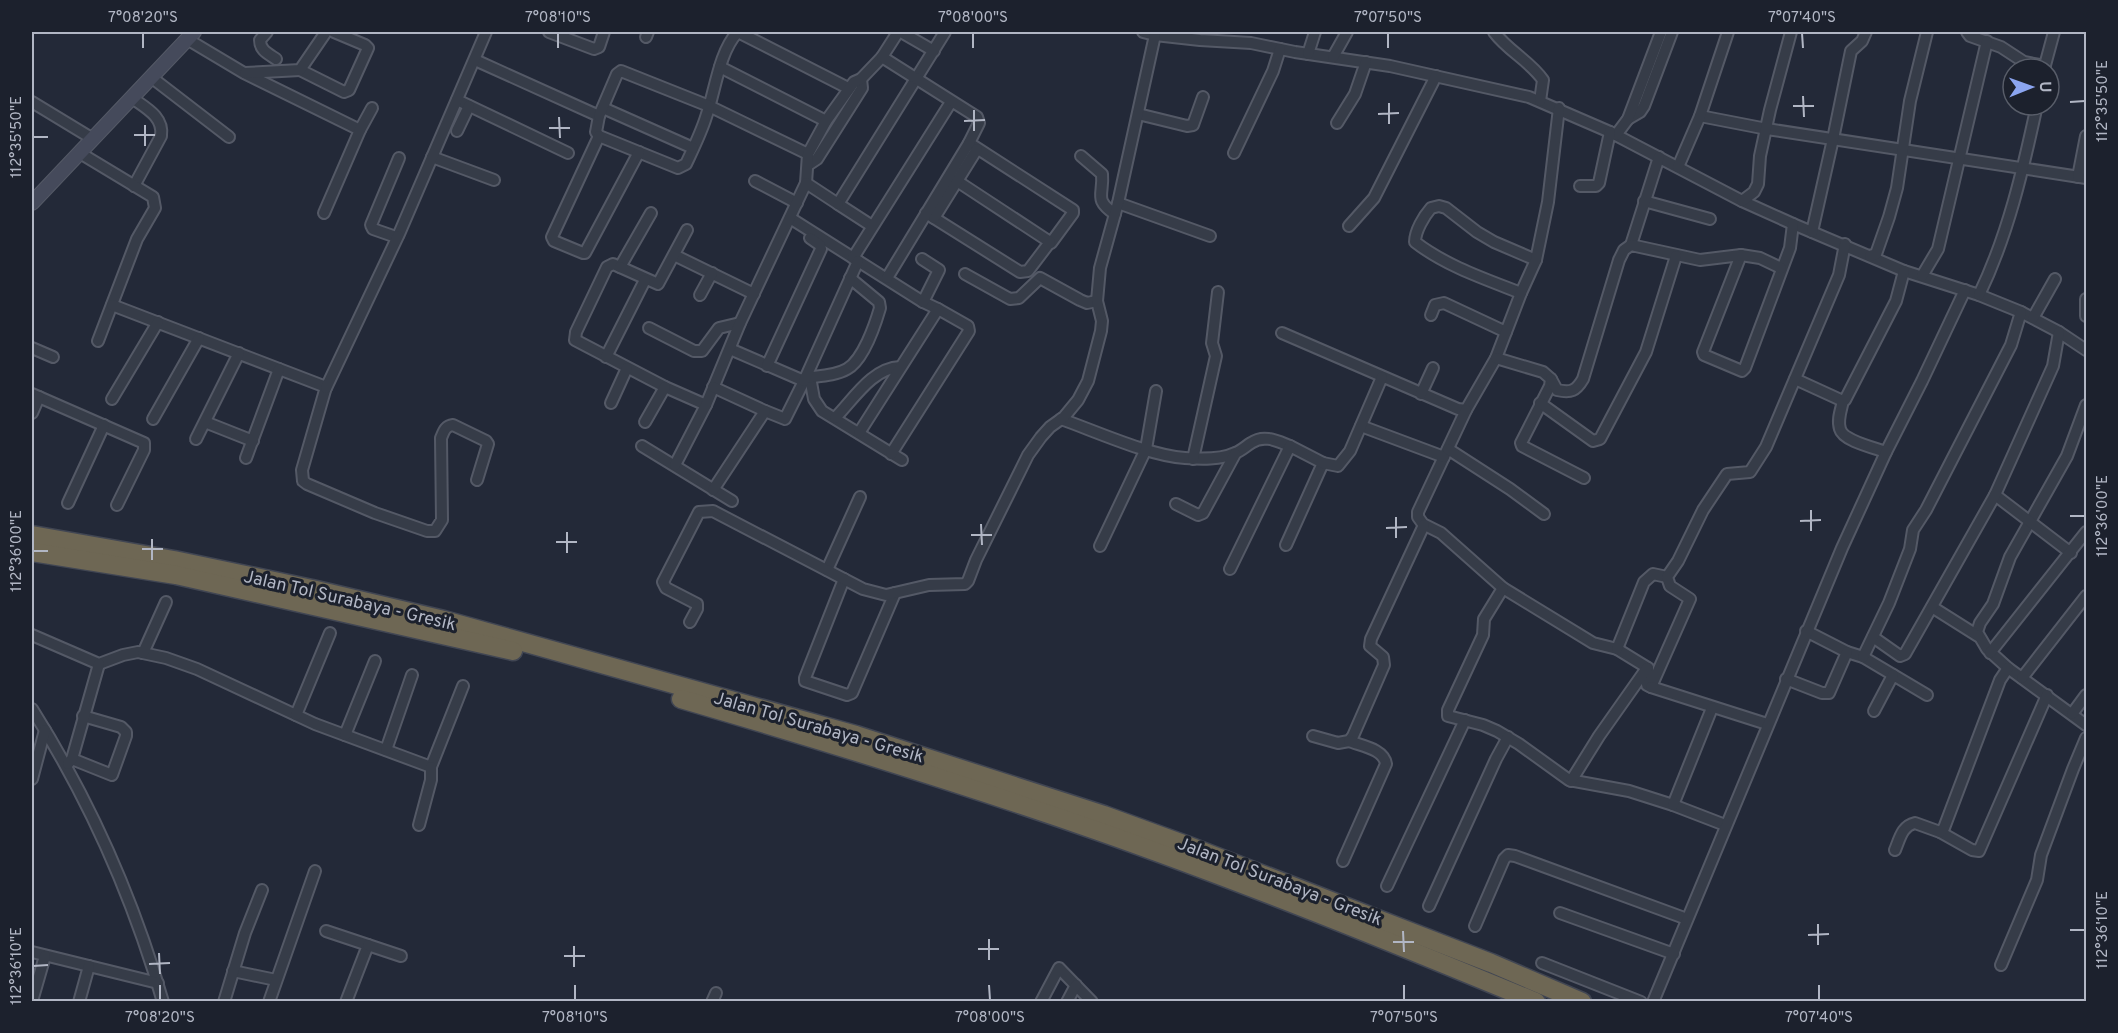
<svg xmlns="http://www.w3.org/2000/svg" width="2118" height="1033" font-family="Overpass,sans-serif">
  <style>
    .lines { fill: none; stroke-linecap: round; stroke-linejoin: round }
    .street-casing { stroke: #545966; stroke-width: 14 }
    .secondary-casing { stroke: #545966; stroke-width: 16 }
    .highway-casing { stroke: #414653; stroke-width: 21 }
    .street { stroke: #363c48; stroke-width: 10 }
    .secondary { stroke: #454a5b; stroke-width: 14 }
    .highway { stroke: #6e6754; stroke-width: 18 }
    .ticks { fill: none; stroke: #b1b6c4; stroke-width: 2 }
    .labels { text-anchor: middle; stroke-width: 6; stroke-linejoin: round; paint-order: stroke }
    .street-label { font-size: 18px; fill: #b1b6c4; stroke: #1c212d }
    .neatline { fill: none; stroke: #b1b6c4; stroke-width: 2 }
    .ticks-label { font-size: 15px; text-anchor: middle; fill: #b1b6c4 }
  </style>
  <rect width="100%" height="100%" fill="#232938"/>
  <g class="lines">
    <defs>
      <g id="street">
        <path d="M267 32 260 40C260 50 267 53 276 59"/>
        <path d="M549 32 594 49 599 47 604 32"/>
        <path d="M901 32 934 51"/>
        <path d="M1143 32 1155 35 1200 40 1251 43 1295 52 1390 66 1529 97 1610 132 1742 201 1793 224 1904 271 1979 295 2021 312 2059 332 2086 350"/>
        <path d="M1494 32C1508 51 1530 61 1543 80L1540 101"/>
        <path d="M1967 32 1970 36 2001 47 2024 62 2045 66"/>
        <path d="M646 37 648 32"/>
        <path d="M187 39 244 73 360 130"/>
        <path d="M1308 54 1315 32"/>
        <path d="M1333 57 1347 32"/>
        <path d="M475 60 599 116 596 132 599 136 678 168 686 164C693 149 701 133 706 117 715 92 719 52 737 33H740L848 88"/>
        <path d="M720 67 826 121"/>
        <path d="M2044 69 2054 32"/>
        <path d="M300 70 344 92 349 90 368 48 365 45 334 32"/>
        <path d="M245 73 300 70 326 32"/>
        <path d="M151 77 229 137"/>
        <path d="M132 98C146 108 164 117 161 136L134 186"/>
        <path d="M457 100 568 153"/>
        <path d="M32 102 93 139"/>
        <path d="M603 108 693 148"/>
        <path d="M1138 114 1187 126 1193 125 1203 97"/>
        <path d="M599 116 617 74 621 71 709 106 808 154"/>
        <path d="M1700 116 1767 129 2086 178"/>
        <path d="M1628 119 1640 112 1644 106 1672 32"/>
        <path d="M1337 123 1355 94 1366 62"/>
        <path d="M457 131 469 106"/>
        <path d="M1616 135 1628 119 1661 32"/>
        <path d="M599 136 552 237 554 241 583 253H585L639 152"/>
        <path d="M969 143 1073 210V213L1051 243"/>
        <path d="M80 153 153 197 155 208 137 239 98 341"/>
        <path d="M1234 153 1273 71 1280 49"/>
        <path d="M1081 156 1102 174C1104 195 1093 199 1115 214"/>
        <path d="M432 157 494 180"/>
        <path d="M399 158 371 225 373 229 396 237 399 234 486 32"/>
        <path d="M808 165 817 159 862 88 861 79"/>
        <path d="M1678 167 1700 116 1728 32"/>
        <path d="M2078 177 2086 136"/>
        <path d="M755 181 797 203"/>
        <path d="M806 183 808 154 826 121 854 82 861 79 882 57"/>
        <path d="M1580 186H1596L1599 183 1610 132"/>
        <path d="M1644 201 1710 219"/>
        <path d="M1742 201 1754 192 1758 184 1760 156 1770 110 1791 32"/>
        <path d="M1118 203 1210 236"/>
        <path d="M324 213 360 130 372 108"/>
        <path d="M651 213 620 267 613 264 607 267 576 332 575 340 665 387 706 405"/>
        <path d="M926 213 1020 272 1028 271 1050 242 957 181"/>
        <path d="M790 218 923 302 938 309"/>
        <path d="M934 218 977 149"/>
        <path d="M872 226 838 204 945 32"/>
        <path d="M1349 226 1374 198 1436 76"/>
        <path d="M1812 232 1833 139 1851 51 1862 41 1866 32"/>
        <path d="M1631 245 1659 157"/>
        <path d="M674 255 754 294"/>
        <path d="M1741 255 1703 352 1704 355 1742 371 1745 368 1790 248 1793 224"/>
        <path d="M1870 256 1876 254 1889 217 1897 188 1910 101 1927 32"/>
        <path d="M853 258 951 102"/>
        <path d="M922 259 939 270 923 302"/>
        <path d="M620 267 658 284 687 230"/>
        <path d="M965 274 1010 299 1019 298 1040 278 1080 300 1087 303 1097 301"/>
        <path d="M1922 276 1938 249 1987 41"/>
        <path d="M887 278 969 143 979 123 977 117 882 57 898 32"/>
        <path d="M1521 293C1485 279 1446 266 1415 242 1415 231 1424 216 1431 208L1439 206 1446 208 1477 232 1494 242 1536 260"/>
        <path d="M700 295 712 273"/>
        <path d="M1979 295C2008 235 2023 170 2037 105"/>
        <path d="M2086 299V316"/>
        <path d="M112 305 326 387 302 470 303 481 307 484 375 513 427 531H435L442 520 441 438C444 431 445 426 453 425L486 441 488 444 477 480"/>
        <path d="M1431 315 1435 305 1444 303 1506 332"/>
        <path d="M2033 318 2055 279"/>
        <path d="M649 328 694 351H702L719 328 740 323"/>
        <path d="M1282 333 1458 409 1466 410 1496 358 1521 293 1536 260 1548 202 1559 108"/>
        <path d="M32 348 53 357"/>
        <path d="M730 349 804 381 785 419 765 411"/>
        <path d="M606 357 645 280"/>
        <path d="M1496 358 1543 372 1551 379 1550 386 1521 443 1522 446 1584 478"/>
        <path d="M767 366 821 249 820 245 810 238"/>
        <path d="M810 377 814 399 822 411 902 460"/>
        <path d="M805 378C818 376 835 376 847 369 863 360 875 325 880 308L879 302 850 278"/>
        <path d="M1551 379 1557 390C1571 393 1576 391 1583 379L1619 260 1624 250 1631 245 1700 260 1741 255 1760 258 1781 268"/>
        <path d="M1795 379 1843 401"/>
        <path d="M804 381 858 261"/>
        <path d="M326 388 398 236"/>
        <path d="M32 394 144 443V450L117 505"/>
        <path d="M1421 394 1433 368"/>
        <path d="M112 399 158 322"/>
        <path d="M611 403 627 368"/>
        <path d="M1540 403 1593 441 1600 439 1646 352 1676 256"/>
        <path d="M2086 405 2067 456 2010 557 1993 604 1980 623 1977 632 1987 649 2008 668 2086 725"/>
        <path d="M1466 410 1418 512V517L1423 524 1441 533 1503 588 1593 643 1617 649 1648 668"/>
        <path d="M32 413 39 397"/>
        <path d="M835 418C853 400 872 368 900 367"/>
        <path d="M153 419 199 338"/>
        <path d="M1061 419C1095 431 1150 456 1185 458 1200 459 1221 460 1235 453 1241 451 1246 446 1251 443 1264 434 1277 441 1290 446"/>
        <path d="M205 422 253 441"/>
        <path d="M645 422 665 387"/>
        <path d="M1361 426 1444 457"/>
        <path d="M859 433 938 309 968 326 969 331 891 454"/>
        <path d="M196 439 239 353"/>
        <path d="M642 446 732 501"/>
        <path d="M1448 449 1510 489 1544 514"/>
        <path d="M1886 452C1875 448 1843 441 1840 429 1837 420 1841 410 1843 401L1845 400 1896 301 1904 271"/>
        <path d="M246 458 279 369"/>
        <path d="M1193 459 1216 356 1212 343 1218 292"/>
        <path d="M675 465 706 405 740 323 806 183 838 204"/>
        <path d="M713 490 765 411 713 387"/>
        <path d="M1995 495 2071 553"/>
        <path d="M68 503 104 425"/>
        <path d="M1176 504 1198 515 1203 513 1235 454"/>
        <path d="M1286 545 1323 463"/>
        <path d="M1100 546 1146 449 1156 391"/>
        <path d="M1230 569 1290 446 1323 463 1338 466 1350 451 1382 377"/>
        <path d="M827 570 860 497"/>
        <path d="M844 579 805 678V681L847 695 852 693 895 593"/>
        <path d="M1503 588 1484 619 1483 635 1448 710V716L1483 725 1497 731 1519 744 1569 780 1629 791 1673 805 1725 825"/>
        <path d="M1932 607 1978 636"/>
        <path d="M690 622 697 609V604L666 588 663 582 699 512 713 511 863 589 886 595 929 585 965 584 968 581 976 560 1028 455 1041 437 1050 427 1064 417 1078 400 1088 381 1101 331 1102 321 1097 301 1100 268 1118 203 1155 35"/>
        <path d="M1806 631 1847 652 1863 657 1927 695"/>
        <path d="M32 635 99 664 123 655 138 652 166 658 197 669 315 724 431 767 463 686"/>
        <path d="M1873 637 1900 656 1905 654 1995 495 2053 366 2059 332"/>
        <path d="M1617 649 1644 582 1653 574 1667 577"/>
        <path d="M143 653 166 602"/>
        <path d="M1990 653 2086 532"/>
        <path d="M1863 657 1889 603 1910 549 1913 530 1926 510 2011 345 2021 312"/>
        <path d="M1648 668 1647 685 1651 687 1690 599 1670 586 1667 577 1678 561 1703 510 1727 474 1750 472 1766 447 1839 275 1845 244"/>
        <path d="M2022 678 2086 596"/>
        <path d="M1786 679 1822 693H1829L1847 652"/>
        <path d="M1651 687 1767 724"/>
        <path d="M32 709C89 799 133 898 163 1002"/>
        <path d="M1874 711 1893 675"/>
        <path d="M2072 714 2086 695"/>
        <path d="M296 715 330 633"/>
        <path d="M345 735 375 661"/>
        <path d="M1313 736 1338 743 1349 741 1353 736 1384 665 1383 657 1370 646 1371 639 1424 525"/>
        <path d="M386 750 412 675"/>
        <path d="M72 759 112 775 126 736V732L121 727 83 716"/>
        <path d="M68 764 72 759 99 664"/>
        <path d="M32 779 45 730"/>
        <path d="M1571 781 1599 736 1647 668"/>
        <path d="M1673 805 1712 708"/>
        <path d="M419 825 431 780V767"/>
        <path d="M1940 832 1972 850 1979 851 2047 695"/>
        <path d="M1895 850C1900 838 1902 826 1915 823L1940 832 1944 828 2000 680 2008 668"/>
        <path d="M1343 861 1386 764C1384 749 1362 746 1349 741"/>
        <path d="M1387 886 1465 720"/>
        <path d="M1429 906 1496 759 1508 737"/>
        <path d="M1560 913 1674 954"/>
        <path d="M1475 926 1504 859 1508 855 1515 856 1687 919"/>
        <path d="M326 931 368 945 346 1002"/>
        <path d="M368 945 401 956"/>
        <path d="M32 952 158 983"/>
        <path d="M1542 963 1641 1002"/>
        <path d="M2001 965 2037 880 2041 855 2073 769 2086 738"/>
        <path d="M233 971 276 980"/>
        <path d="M32 1001 45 956"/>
        <path d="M79 1002 89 966"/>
        <path d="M224 1002 245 933 262 890"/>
        <path d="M269 1002 315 871"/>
        <path d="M712 1002 716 993"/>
        <path d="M1041 1002 1059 968 1092 1002"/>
        <path d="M1067 1002 1076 985"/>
        <path d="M1653 1002 1842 548 1886 452 1922 381 1965 290"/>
      </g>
      <path id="secondary" d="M32 203 194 32"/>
      <g id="highway">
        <path d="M32 535 174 560 312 589 444 620 856 735 1104 815 1189 846 1491 963 1582 1002"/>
        <path d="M32 552 176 575 513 651"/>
        <path d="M681 699C821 740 960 783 1098 831 1246 883 1391 942 1536 1002"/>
      </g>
    </defs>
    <use href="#street" class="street-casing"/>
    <use href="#secondary" class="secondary-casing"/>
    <use href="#highway" class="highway-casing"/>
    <use href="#street" class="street"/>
    <use href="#secondary" class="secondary"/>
    <use href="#highway" class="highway"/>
  </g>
  <path class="ticks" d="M143 33V48M558 33V48M973 33V48M1388 33V48M1802 33 1803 48M1803 96 1804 117M2070 102 2085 101M1389 103V124M1793 106H1814M974 110V131M1378 114 1399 113M559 117 560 138M964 121 985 120M145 125V146M549 128H570M134 135H155M33 137H48M1811 510V531M2070 516H2085M1396 517V538M1800 521 1821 520M981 524 982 545M1386 528 1407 527M567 532V553M971 535H992M152 539V560M556 542H577M142 549H163M33 551H48M1818 924V945M2070 930H2085M1403 931 1404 952M1808 935 1829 934M989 939V960M1393 942H1414M574 946V967M978 949H999M159 953 160 974M564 956H585M149 964 170 963M33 966 48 965M160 985V1000M575 985V1000M989 985 990 1000M1404 985V1000M1819 985V1000"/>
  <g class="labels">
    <g class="street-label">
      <text transform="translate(350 600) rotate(13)" y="6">Jalan Tol Surabaya - Gresik</text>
      <text transform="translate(819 727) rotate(16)" y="6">Jalan Tol Surabaya - Gresik</text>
      <text transform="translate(1280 881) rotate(21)" y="6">Jalan Tol Surabaya - Gresik</text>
    </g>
  </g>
  <rect width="2118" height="1033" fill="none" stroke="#1c212d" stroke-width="66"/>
  <g transform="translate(2031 87) rotate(89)"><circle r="28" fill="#1c212d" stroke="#585d69" stroke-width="1.5"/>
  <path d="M0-4.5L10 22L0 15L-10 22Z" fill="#8ba5f0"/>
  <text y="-9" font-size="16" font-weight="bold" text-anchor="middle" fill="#b1b6c4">U</text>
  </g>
  <rect x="33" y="33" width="2052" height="967" class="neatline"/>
  <g class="ticks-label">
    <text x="143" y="22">7°08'20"S</text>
    <text x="558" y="22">7°08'10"S</text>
    <text x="973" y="22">7°08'00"S</text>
    <text x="1388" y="22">7°07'50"S</text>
    <text x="1802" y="22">7°07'40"S</text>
    <text transform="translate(2102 101) rotate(-90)" y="5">112°35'50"E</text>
    <text transform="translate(16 137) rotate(-90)" y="5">112°35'50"E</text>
    <text transform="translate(2102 516) rotate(-90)" y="5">112°36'00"E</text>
    <text transform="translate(16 551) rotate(-90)" y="5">112°36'00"E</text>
    <text transform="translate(2102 930) rotate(-90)" y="5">112°36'10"E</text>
    <text transform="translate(16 966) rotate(-90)" y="5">112°36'10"E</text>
    <text x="160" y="1022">7°08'20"S</text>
    <text x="575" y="1022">7°08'10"S</text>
    <text x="990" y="1022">7°08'00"S</text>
    <text x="1404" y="1022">7°07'50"S</text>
    <text x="1819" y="1022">7°07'40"S</text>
  </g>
</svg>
